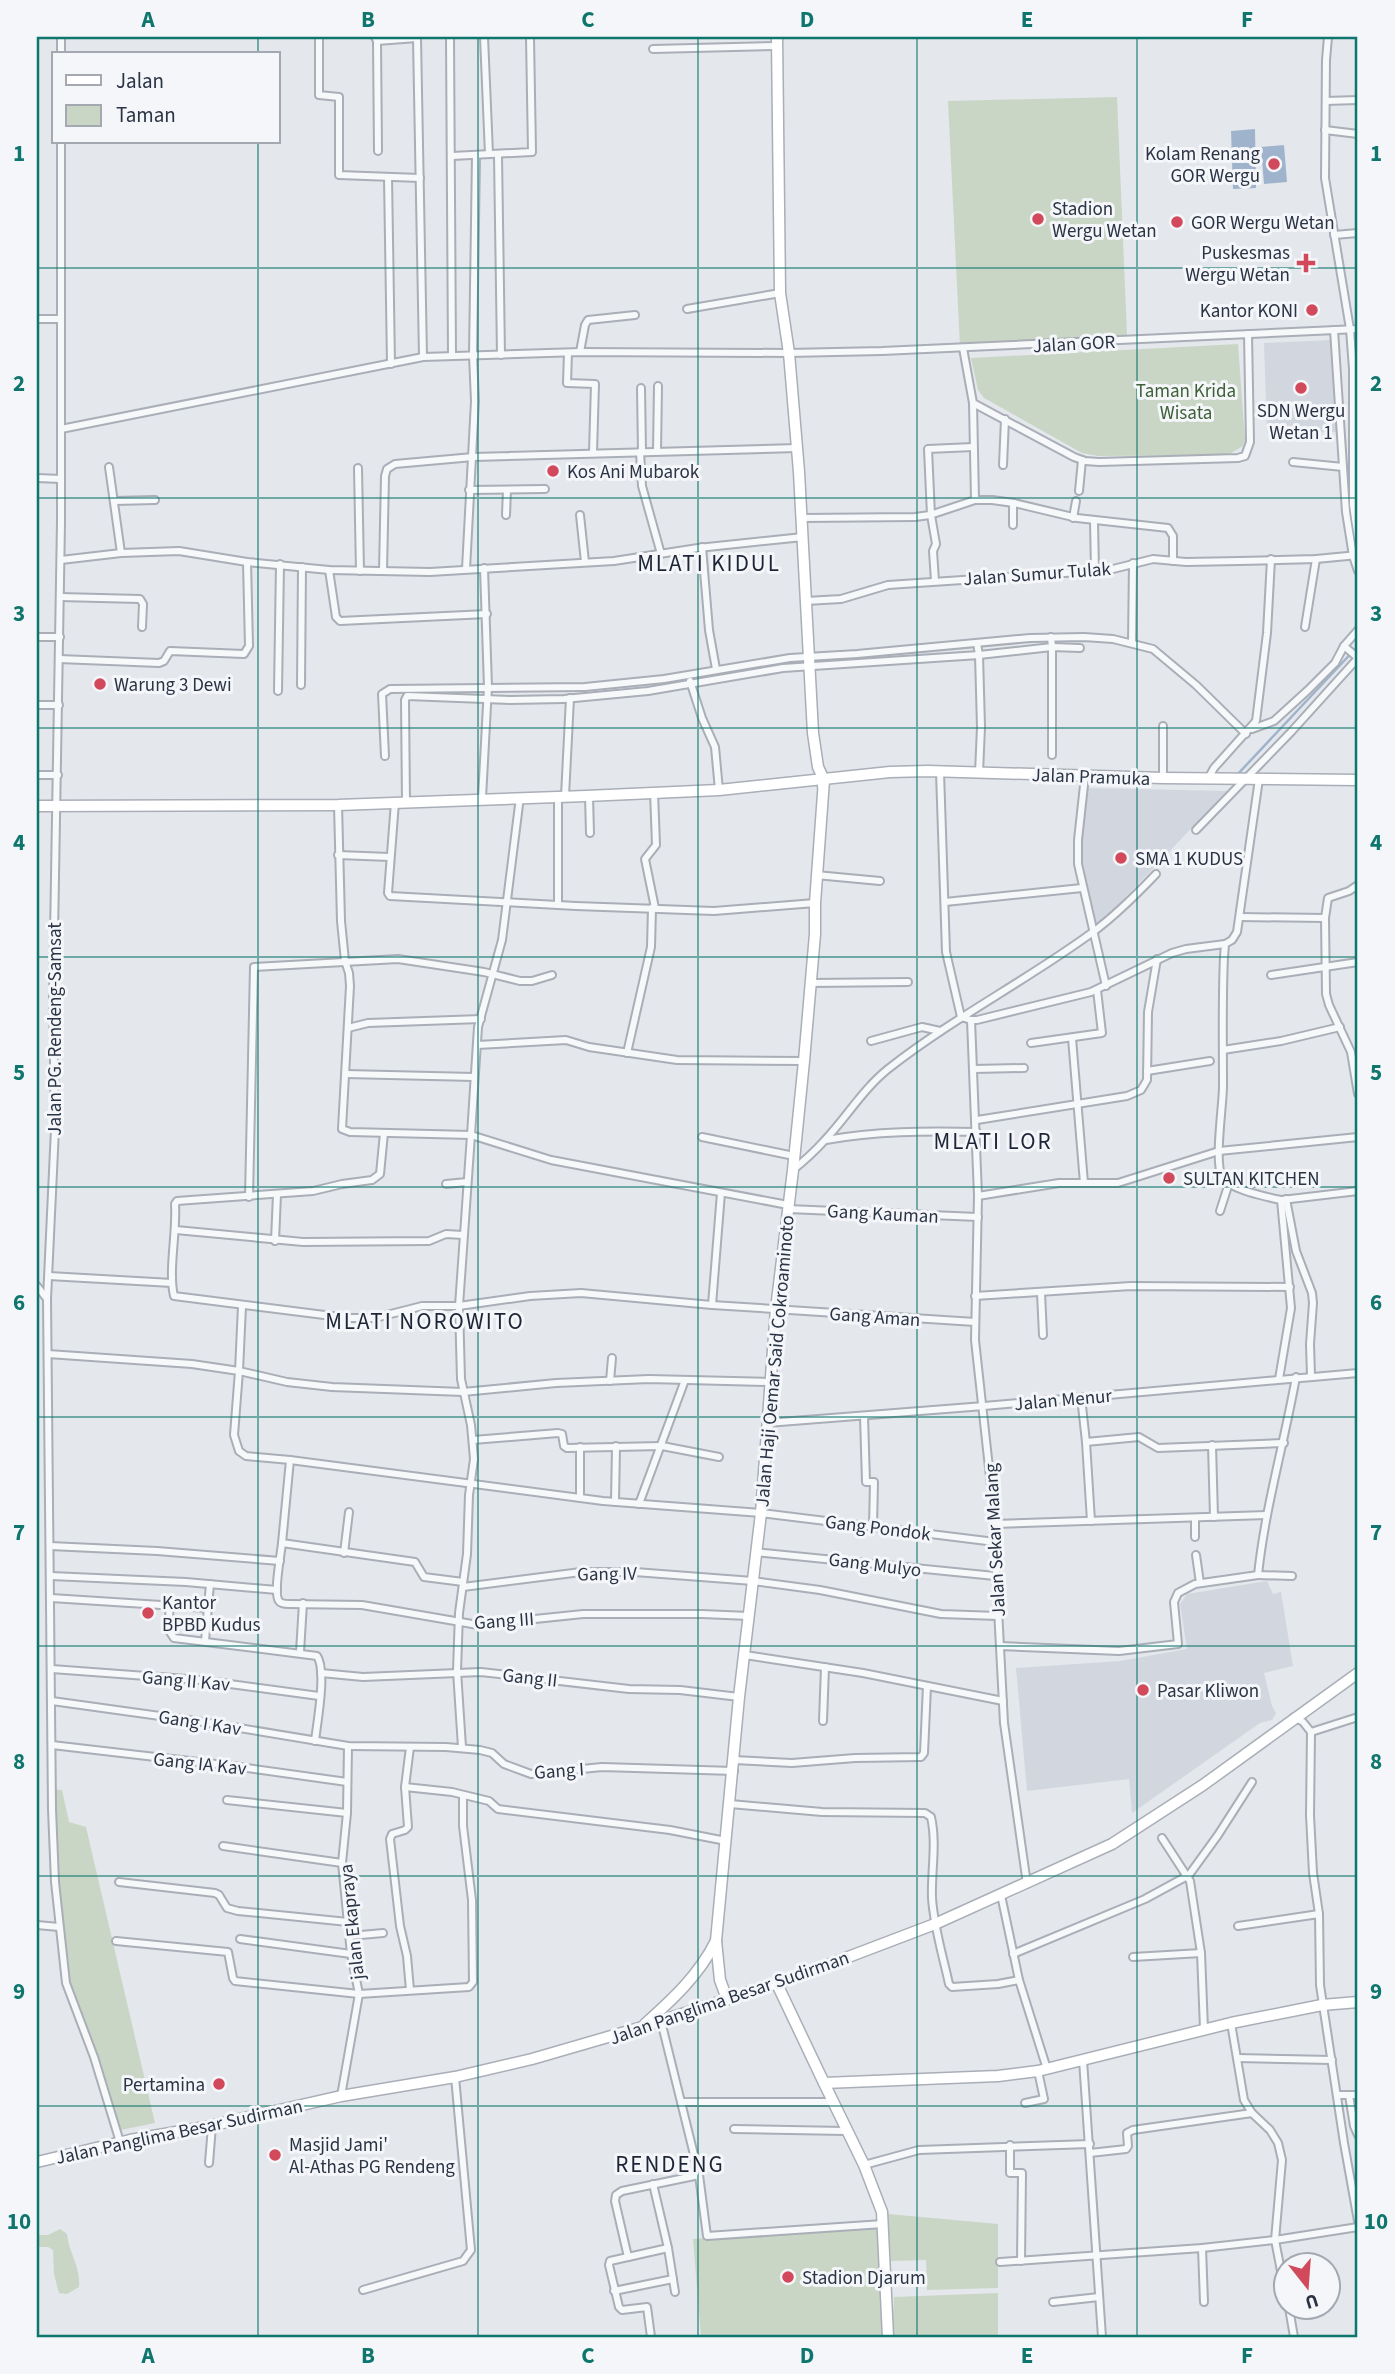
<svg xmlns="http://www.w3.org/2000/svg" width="1395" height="2374" font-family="'Source Sans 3',sans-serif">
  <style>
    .built { fill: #d2d6de }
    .green { fill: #c9d6c5 }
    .water { fill: #9fb4cc }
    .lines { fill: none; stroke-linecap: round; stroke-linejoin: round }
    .stream { stroke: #9fb4cc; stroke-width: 2.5 }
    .street-casing { stroke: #a9aeb7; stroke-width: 10 }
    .secondary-casing { stroke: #a9aeb7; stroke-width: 13 }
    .street { stroke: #f7f8fa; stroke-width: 6 }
    .secondary { stroke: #fff; stroke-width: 10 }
    .grid { fill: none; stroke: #0f766e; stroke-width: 2; stroke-opacity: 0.55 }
    .poi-dot { fill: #d1495b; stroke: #f4f6f9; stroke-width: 2.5 }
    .labels { text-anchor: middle; stroke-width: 6; stroke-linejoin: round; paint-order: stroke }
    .poi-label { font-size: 19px; fill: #2b3445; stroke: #f4f6f9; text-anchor: start }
    .street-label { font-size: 19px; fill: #2b3445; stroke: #f4f6f9 }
    .park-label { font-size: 19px; fill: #3f6138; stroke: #f4f6f9 }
    .quarter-label { font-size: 23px; letter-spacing: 2px; fill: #1d2536; stroke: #f4f6f9 }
    .neatline { fill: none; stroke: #0f766e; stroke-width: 2.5 }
    .grid-label { font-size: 23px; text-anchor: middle; font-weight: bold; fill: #0f766e }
  </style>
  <rect width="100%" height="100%" fill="#e4e7ec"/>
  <g class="built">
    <path d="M1331 340 1340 432 1267 433 1264 343Z"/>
    <path d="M1084 788 1227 791 1096 928 1081 869 1078 847Z"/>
    <path d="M1267 1581 1273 1594 1281 1592 1293 1666 1264 1673 1272 1706 1276 1713 1272 1720 1260 1723 1132 1813 1129 1779 1027 1791 1016 1668 1120 1661 1187 1649 1180 1604 1187 1594Z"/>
  </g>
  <g class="green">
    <path d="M1117 97 1127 335 960 346 948 101Z"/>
    <path d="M1238 344 1245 440 1243 446 1231 453 1220 455 1098 456 1082 453 984 398 978 390 971 358Z"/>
    <path d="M52 1789 62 1790 69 1822 86 1827 155 2123 116 2131 72 2003 59 1927Z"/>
    <path d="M888 2214 998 2224V2288L927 2290 926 2260 891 2261Z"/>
    <path d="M880 2228 882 2337H701L693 2239Z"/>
    <path d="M60 2229 67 2234C69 2254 81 2267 79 2287L67 2294 59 2293 54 2274 53 2250 48 2247H37V2235H48Z"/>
    <path d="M998 2293V2337H892L894 2297Z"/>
  </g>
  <g class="water">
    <path d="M1255 129 1256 188 1233 189 1231 131Z"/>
    <path d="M1284 145 1287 182 1264 184 1261 147Z"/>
  </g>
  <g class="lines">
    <g class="stream">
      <path d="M1350 522V505"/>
      <path d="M1352 536 1358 552"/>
      <path d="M1236 776 1358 646"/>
    </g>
    <defs>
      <g id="street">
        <path d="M61 37V54"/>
        <path d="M319 37V95L339 97V175L420 178"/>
        <path d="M375 37 377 41 417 38 423 357"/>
        <path d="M450 37 452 356"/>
        <path d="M484 37 489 154"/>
        <path d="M1328 37 1326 60 1325 178 1350 329 1353 369V505L1358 539"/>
        <path d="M377 41 378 151"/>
        <path d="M653 49 776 46"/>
        <path d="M1326 101 1358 100"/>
        <path d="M1325 130 1358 134"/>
        <path d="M61 142V522L53 995 55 1129 47 1299 52 1809 55 1882 66 1983 94 2057 120 2142"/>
        <path d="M498 155 501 355"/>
        <path d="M452 156 532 152 530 37"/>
        <path d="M388 177 391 364"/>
        <path d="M1334 235 1358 233"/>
        <path d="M687 309 780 293"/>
        <path d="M37 319H61"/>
        <path d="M1334 330 1346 512 1353 556 1358 571"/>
        <path d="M963 348 973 403 1074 457 1085 461 1099 462 1238 458 1245 456 1250 442 1248 334"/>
        <path d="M580 352 585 325 588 320 635 315"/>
        <path d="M568 353 567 383 595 384 593 453"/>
        <path d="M641 388 642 452"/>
        <path d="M973 403 975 500"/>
        <path d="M61 429 423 357 580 352 789 353 882 351 1358 329"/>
        <path d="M657 451 658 386"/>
        <path d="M640 452 642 486 661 554"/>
        <path d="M1293 462 1343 467"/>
        <path d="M1003 465 1005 419"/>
        <path d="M109 467 121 553"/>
        <path d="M358 468 360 571"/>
        <path d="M37 478 61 479"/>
        <path d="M469 490 545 489"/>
        <path d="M1079 491 1082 460"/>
        <path d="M114 501 155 500"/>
        <path d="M506 515 507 490"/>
        <path d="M580 515 585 562"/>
        <path d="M802 518 915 517 930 515 975 500H992L1014 503 1077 518 1168 528 1173 536V561"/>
        <path d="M1073 518 1076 501"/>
        <path d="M1094 521 1095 571"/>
        <path d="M1013 525V503"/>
        <path d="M702 547 709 630 716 669"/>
        <path d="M61 560 121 553 179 551 247 562 329 570 430 572 614 561 698 548 803 537"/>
        <path d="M466 569 475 401 473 355 476 155"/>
        <path d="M329 570 336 617 340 621 487 614"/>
        <path d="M383 571 385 476 387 469 395 464 473 457 797 448"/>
        <path d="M935 581 933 551 936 544 931 515 928 449 973 447"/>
        <path d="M60 597 140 599 143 604 142 627"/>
        <path d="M806 601 841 599 888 585 1109 570 1153 559 1186 562 1240 561 1316 559 1358 555"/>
        <path d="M1305 627 1316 559"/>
        <path d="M37 637H60"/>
        <path d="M977 643 979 655 1052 647 1051 637"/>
        <path d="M1132 643 1133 563"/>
        <path d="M1344 646 1358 658"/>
        <path d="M59 659 159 663 164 661 170 651 244 654 249 646 247 562"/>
        <path d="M690 681 702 718 715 747 719 790"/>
        <path d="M301 685 302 567"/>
        <path d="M278 691 280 564"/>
        <path d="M37 705H59"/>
        <path d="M1252 729 1274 721 1308 690 1335 663 1344 646 1358 630"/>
        <path d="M1052 755V647L1080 648"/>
        <path d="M385 756 382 694 390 689 585 687 664 679 790 658 857 654 1030 638 1084 637 1113 639 1153 649 1196 685 1246 734"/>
        <path d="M940 772 946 952 961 1017 971 1020H977L1091 992 1172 953 1186 949 1225 944"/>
        <path d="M37 775H58"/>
        <path d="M1085 776 1078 840V864L1106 986"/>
        <path d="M1163 778V726"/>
        <path d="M1208 779 1214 768 1256 721 1267 633 1271 559"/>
        <path d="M1259 779 1237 932 1232 940 1225 944 1224 957C1222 1000 1223 1043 1223 1086 1223 1106 1214 1161 1222 1177 1228 1189 1267 1197 1281 1200L1291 1308 1279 1379"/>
        <path d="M654 792 656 845 645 859 655 908"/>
        <path d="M558 796V905"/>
        <path d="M565 796 570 698"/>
        <path d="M589 796 590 833"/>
        <path d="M482 798 488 687 484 568"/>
        <path d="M395 802 388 893 390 896 576 906 714 911 815 903"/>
        <path d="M406 802 405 700 407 696 510 700 564 699 648 691 783 668 979 655 981 727 979 773"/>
        <path d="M338 805 341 921 345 961 349 973 350 986 342 1129 350 1132 471 1135 478 1027 502 940 520 797"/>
        <path d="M1196 830 1291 732 1358 658"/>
        <path d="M338 855 390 857"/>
        <path d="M816 875 880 881"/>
        <path d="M1358 885 1349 891 1328 898 1325 918 1326 994 1329 1005 1351 1052 1358 1094"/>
        <path d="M945 902 1082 888"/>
        <path d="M1240 917 1325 918"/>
        <path d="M1271 975 1358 962"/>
        <path d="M811 983 908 982"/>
        <path d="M971 1020 978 1196 975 1340 992 1495 1004 1723 1027 1884"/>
        <path d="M348 1028 368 1023 481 1019"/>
        <path d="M1072 1038 1084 1183"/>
        <path d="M871 1041 922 1027 940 1031"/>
        <path d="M1031 1043 1102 1033 1097 990"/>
        <path d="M477 1045 566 1040 589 1047 677 1060 804 1061"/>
        <path d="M1223 1050 1281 1041 1340 1027"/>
        <path d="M627 1053 651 947 652 908"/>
        <path d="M974 1069 1024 1068"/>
        <path d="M1147 1071 1210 1061"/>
        <path d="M346 1074 474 1077"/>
        <path d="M977 1120 1127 1096 1141 1090 1147 1080 1148 1012 1157 959"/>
        <path d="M384 1133 380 1174 372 1180 342 1184 313 1191 177 1201 175 1204C177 1233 168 1270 174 1296L348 1318H375L422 1306H459L530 1296 581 1293 712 1305 975 1322"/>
        <path d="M702 1137 794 1156"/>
        <path d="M826 1140C876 1131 925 1131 977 1132"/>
        <path d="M793 1170C804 1161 815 1151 824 1141 846 1118 863 1089 888 1069 953 1018 1026 981 1093 932 1116 915 1136 895 1156 874"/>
        <path d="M446 1184 467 1182"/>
        <path d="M978 1196 1059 1183H1118L1219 1151 1358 1137"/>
        <path d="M249 1197 254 967 398 959 484 972 520 981H532L552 975"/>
        <path d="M1286 1199 1296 1251 1312 1293 1313 1303 1310 1344 1311 1376"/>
        <path d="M1282 1200 1358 1191"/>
        <path d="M788 1209 978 1217"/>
        <path d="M1220 1211 1229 1183"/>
        <path d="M176 1230 303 1242 429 1241 446 1234 463 1235"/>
        <path d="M275 1241 277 1194"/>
        <path d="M49 1276 172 1283"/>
        <path d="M37 1286 47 1299"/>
        <path d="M1041 1293 1043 1335"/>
        <path d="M975 1296 1131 1286 1290 1287"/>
        <path d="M712 1305 721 1193"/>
        <path d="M242 1306 239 1371 287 1382 332 1387 463 1392 556 1383 649 1379 769 1382"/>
        <path d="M48 1354 192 1364 239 1371 234 1435 239 1451 246 1456 290 1460 603 1501 761 1513 995 1542"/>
        <path d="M610 1381 612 1358"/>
        <path d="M1081 1397 1086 1442 1091 1521"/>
        <path d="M864 1416 866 1482H874L873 1527"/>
        <path d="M767 1423 984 1406 1358 1373"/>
        <path d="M473 1440 558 1433 562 1434 564 1446 567 1448 662 1446 719 1457"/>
        <path d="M1086 1442 1139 1437 1158 1448 1284 1443"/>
        <path d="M1212 1445 1214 1517"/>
        <path d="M290 1460 282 1543 415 1562 424 1577 463 1582"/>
        <path d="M580 1498V1447"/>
        <path d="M615 1502 616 1446"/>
        <path d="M639 1504 685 1380"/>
        <path d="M994 1524 1267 1515"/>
        <path d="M1195 1537V1518"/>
        <path d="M282 1543C281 1554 273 1594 279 1601 281 1604 286 1604 289 1604L362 1605 478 1625 583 1614H702L749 1616"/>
        <path d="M50 1546 157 1551 280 1561"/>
        <path d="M755 1552 995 1576"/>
        <path d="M344 1553 349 1512"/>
        <path d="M1196 1555 1200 1583"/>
        <path d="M51 1576 186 1582 277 1590"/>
        <path d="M1292 1576 1258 1575C1265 1508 1284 1444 1296 1377"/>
        <path d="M463 1587 581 1572H635L753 1581 820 1590 941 1614 998 1616"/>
        <path d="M51 1598 208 1608"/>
        <path d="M169 1606 170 1632 174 1638 317 1656C327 1670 317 1723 315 1741"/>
        <path d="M205 1641 210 1584"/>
        <path d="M1000 1646 1119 1651 1178 1644 1174 1602 1178 1593 1195 1584 1258 1575"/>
        <path d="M300 1652 303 1603"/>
        <path d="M745 1655 863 1673 1003 1701"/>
        <path d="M52 1669 200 1680 319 1696"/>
        <path d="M321 1673 363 1677 481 1672 629 1689 680 1690 739 1697"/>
        <path d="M52 1701 203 1722 348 1746 446 1747 480 1750 492 1753 504 1764 531 1774 602 1767 734 1771"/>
        <path d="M1294 1717 1303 1722 1311 1732 1310 1815 1313 1873 1319 1914 1320 1985 1344 2143 1358 2221"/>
        <path d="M823 1721 825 1667"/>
        <path d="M1311 1732 1358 1717"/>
        <path d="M52 1745 233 1766 347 1782"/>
        <path d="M462 1747 457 1671 459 1613 467 1554 469 1495 474 1459 471 1425 461 1379 459 1306 471 1135 551 1160 788 1205"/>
        <path d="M734 1760 792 1763 855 1758 921 1757 924 1753 927 1686"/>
        <path d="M405 1787 452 1792 489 1801 498 1809 670 1830 726 1841"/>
        <path d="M227 1800 347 1813"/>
        <path d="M730 1804 822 1812 925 1813 931 1817C937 1844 931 1871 932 1898 934 1928 943 1956 949 1984L952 1987 998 1984 1019 1980"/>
        <path d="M1162 1838 1190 1881 1201 1953 1204 2029"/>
        <path d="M223 1846 342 1863"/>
        <path d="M119 1882 215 1893 219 1895 227 1908 238 1911 348 1922"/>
        <path d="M1001 1895 1019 1980 1047 2069"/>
        <path d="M37 1925 59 1927"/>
        <path d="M1238 1926 1319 1914"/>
        <path d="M350 1936 383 1933"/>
        <path d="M240 1939 351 1954"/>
        <path d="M116 1941 228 1952 233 1978 235 1981 359 1994 469 1987 473 1982 472 1900 463 1826V1795"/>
        <path d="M1013 1954 1145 1899 1189 1875 1218 1835 1252 1782"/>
        <path d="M1133 1957 1201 1953"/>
        <path d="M410 1990 407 1956 400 1926 390 1839 392 1834 405 1830 408 1827 405 1787 410 1747"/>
        <path d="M661 2021 699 2175 707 2236 883 2224"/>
        <path d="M1231 2023 1244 2100 1252 2113 1270 2130 1278 2143 1282 2160 1275 2240 1286 2297"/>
        <path d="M1237 2058 1332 2060"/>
        <path d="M1083 2060 1102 2337"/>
        <path d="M1338 2095H1358"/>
        <path d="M1349 2095 1354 2126 1358 2135"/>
        <path d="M341 2096 359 1994 351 1954 342 1863 347 1813 348 1746"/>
        <path d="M681 2102H831"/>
        <path d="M1025 2103 1044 2099 1038 2071"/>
        <path d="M734 2129 845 2131"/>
        <path d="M1010 2145V2173H1022L1021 2261"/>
        <path d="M1090 2153 1126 2149 1128 2146 1127 2133 1133 2130 1252 2113"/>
        <path d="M209 2163 212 2126"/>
        <path d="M864 2165 919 2150 1090 2144"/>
        <path d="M653 2184 668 2248"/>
        <path d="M1202 2248 1204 2302"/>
        <path d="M628 2257 610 2261 609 2265 619 2307 622 2310 647 2307 651 2337"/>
        <path d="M1000 2262 1202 2248 1275 2240 1358 2227"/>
        <path d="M363 2290 463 2261 471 2250 455 2077"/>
        <path d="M614 2291 673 2279"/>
        <path d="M675 2292 668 2248 628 2257 615 2201 616 2195 622 2191 699 2175"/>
        <path d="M1053 2302 1099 2297"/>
        <path d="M1289 2308 1294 2337"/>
      </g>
      <g id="secondary">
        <path d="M777 37 780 293 789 353 799 472 813 733 818 767 824 780 823 786"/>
        <path d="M37 806 338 805 586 796 719 790 890 772 928 771 1163 778 1358 780"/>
        <path d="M777 1984 824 2083 998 2076 1038 2071 1231 2023 1322 2005 1358 2002"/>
        <path d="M727 1999 720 1980 716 1941 739 1697 761 1513 776 1309 793 1170 804 1061 815 934V903L824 780"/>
        <path d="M645 2024C673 1999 699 1975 716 1941"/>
        <path d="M824 2083 864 2165 882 2212 888 2337"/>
        <path d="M37 2162 130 2140 205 2127 341 2096 455 2077 532 2059 639 2028 793 1978 935 1924 1112 1844 1203 1785 1358 1673"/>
      </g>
    </defs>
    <use href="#street" class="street-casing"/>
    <use href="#secondary" class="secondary-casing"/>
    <use href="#street" class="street"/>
    <use href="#secondary" class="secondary"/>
  </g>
  <path class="grid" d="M258 37V54M478 37V2337M698 37V2337M917 37V2337M1137 37V2337M258 142V2337M37 268H1358M37 498H1358M37 728H1358M37 957H1358M37 1187H1358M37 1417H1358M37 1646H1358M37 1876H1358M37 2106H1358"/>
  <g class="poi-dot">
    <circle cx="1274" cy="164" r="7"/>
    <circle cx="1038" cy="219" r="7"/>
    <circle cx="1177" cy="222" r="7"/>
    <path d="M1302.5 252.5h7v7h7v7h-7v7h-7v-7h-7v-7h7z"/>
    <circle cx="1312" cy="310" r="7"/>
    <circle cx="1301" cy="388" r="7"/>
    <circle cx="553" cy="471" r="7"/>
    <circle cx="100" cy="684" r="7"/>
    <circle cx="1121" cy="858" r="7"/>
    <circle cx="1169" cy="1178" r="7"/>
    <circle cx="148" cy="1613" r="7"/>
    <circle cx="1143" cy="1690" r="7"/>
    <circle cx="219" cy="2084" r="7"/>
    <circle cx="275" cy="2155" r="7"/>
    <circle cx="788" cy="2277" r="7"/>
  </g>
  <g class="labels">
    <g class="poi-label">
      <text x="1260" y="160" text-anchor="end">Kolam Renang<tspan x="1260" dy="22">GOR Wergu</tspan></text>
      <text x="1052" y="215">Stadion<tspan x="1052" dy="22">Wergu Wetan</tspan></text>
      <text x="1191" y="229">GOR Wergu Wetan</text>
      <text x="1290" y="259" text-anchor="end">Puskesmas<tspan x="1290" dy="22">Wergu Wetan</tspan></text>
      <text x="1298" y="317" text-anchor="end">Kantor KONI</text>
      <text x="1301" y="417" text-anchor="middle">SDN Wergu<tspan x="1301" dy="22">Wetan 1</tspan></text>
      <text x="567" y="478">Kos Ani Mubarok</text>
      <text x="114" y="691">Warung 3 Dewi</text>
      <text x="1135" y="865">SMA 1 KUDUS</text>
      <text x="1183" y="1185">SULTAN KITCHEN</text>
      <text x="162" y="1609">Kantor<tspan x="162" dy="22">BPBD Kudus</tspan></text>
      <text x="1157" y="1697">Pasar Kliwon</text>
      <text x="205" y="2091" text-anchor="end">Pertamina</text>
      <text x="289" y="2151">Masjid Jami'<tspan x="289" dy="22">Al-Athas PG Rendeng</tspan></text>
      <text x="802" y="2284">Stadion Djarum</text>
    </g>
    <g class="street-label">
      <text transform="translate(1074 343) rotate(-3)" y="7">Jalan GOR</text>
      <text transform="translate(1037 573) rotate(-4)" y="7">Jalan Sumur Tulak</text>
      <text transform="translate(1091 776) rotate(2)" y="7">Jalan Pramuka</text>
      <text transform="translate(54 1029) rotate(-90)" y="7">Jalan PG. Rendeng-Samsat</text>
      <text transform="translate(883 1213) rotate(3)" y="7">Gang Kauman</text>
      <text transform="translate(875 1316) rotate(4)" y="7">Gang Aman</text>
      <text transform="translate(774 1361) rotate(-85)" y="7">Jalan Haji Oemar Said Cokroaminoto</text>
      <text transform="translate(1063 1399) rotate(-5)" y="7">Jalan Menur</text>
      <text transform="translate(878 1527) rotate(7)" y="7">Gang Pondok</text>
      <text transform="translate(994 1540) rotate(-93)" y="7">Jalan Sekar Malang</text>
      <text transform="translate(875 1564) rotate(7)" y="7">Gang Mulyo</text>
      <text transform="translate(607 1573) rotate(-1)" y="7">Gang IV</text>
      <text transform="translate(504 1620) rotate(-4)" y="7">Gang III</text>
      <text transform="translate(530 1677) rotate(6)" y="7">Gang II</text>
      <text transform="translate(186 1680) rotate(5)" y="7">Gang II Kav</text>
      <text transform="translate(200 1722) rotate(9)" y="7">Gang I Kav</text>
      <text transform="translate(200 1763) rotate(6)" y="7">Gang IA Kav</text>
      <text transform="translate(559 1770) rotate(-4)" y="7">Gang I</text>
      <text transform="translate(351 1922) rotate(-96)" y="7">jalan Ekapraya</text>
      <text transform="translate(729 1997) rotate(-19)" y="7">Jalan Panglima Besar Sudirman</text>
      <text transform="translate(179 2131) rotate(-12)" y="7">Jalan Panglima Besar Sudirman</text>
    </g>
    <g class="park-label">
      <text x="1186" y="397">Taman Krida<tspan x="1186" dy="22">Wisata</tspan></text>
    </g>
    <g class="quarter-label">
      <text x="709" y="571">MLATI KIDUL</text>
      <text x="993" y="1149">MLATI LOR</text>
      <text x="425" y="1329">MLATI NOROWITO</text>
      <text x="670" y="2172">RENDENG</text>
    </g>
  </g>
  <rect width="1395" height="2374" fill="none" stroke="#f4f6f9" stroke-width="77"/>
  <rect x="52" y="52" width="228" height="91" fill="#f4f6f9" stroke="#a4a8b1" stroke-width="2"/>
  <rect x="66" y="75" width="35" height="10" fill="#ffffff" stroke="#a4a8b1" stroke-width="2"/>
  <text x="116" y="88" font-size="21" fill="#2b3445">Jalan</text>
  <rect x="66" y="105" width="35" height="21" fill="#c9d6c5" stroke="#a4a8b1" stroke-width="2"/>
  <text x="116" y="122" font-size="21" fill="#2b3445">Taman</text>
  <g transform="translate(1307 2286) rotate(163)"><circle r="33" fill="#f4f6f9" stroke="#a4a8b1" stroke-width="2"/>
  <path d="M0-5L12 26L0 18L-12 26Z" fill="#d1495b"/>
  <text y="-10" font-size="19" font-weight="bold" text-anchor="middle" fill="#2b3445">U</text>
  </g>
  <rect x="38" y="38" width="1318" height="2298" class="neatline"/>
  <g class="grid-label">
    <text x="148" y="27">A</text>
    <text x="368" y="27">B</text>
    <text x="588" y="27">C</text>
    <text x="807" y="27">D</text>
    <text x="1027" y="27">E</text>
    <text x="1247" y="27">F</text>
    <text x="19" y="161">1</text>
    <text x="1376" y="161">1</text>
    <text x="19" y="391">2</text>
    <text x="1376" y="391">2</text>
    <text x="19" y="621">3</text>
    <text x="1376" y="621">3</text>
    <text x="19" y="850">4</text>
    <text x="1376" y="850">4</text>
    <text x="19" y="1080">5</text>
    <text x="1376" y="1080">5</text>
    <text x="19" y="1310">6</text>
    <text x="1376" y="1310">6</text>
    <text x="19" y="1540">7</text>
    <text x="1376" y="1540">7</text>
    <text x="19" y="1769">8</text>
    <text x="1376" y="1769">8</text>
    <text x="19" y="1999">9</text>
    <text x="1376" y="1999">9</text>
    <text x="19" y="2229">10</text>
    <text x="1376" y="2229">10</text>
    <text x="148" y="2363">A</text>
    <text x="368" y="2363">B</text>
    <text x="588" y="2363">C</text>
    <text x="807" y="2363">D</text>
    <text x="1027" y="2363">E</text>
    <text x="1247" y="2363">F</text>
  </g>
</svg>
